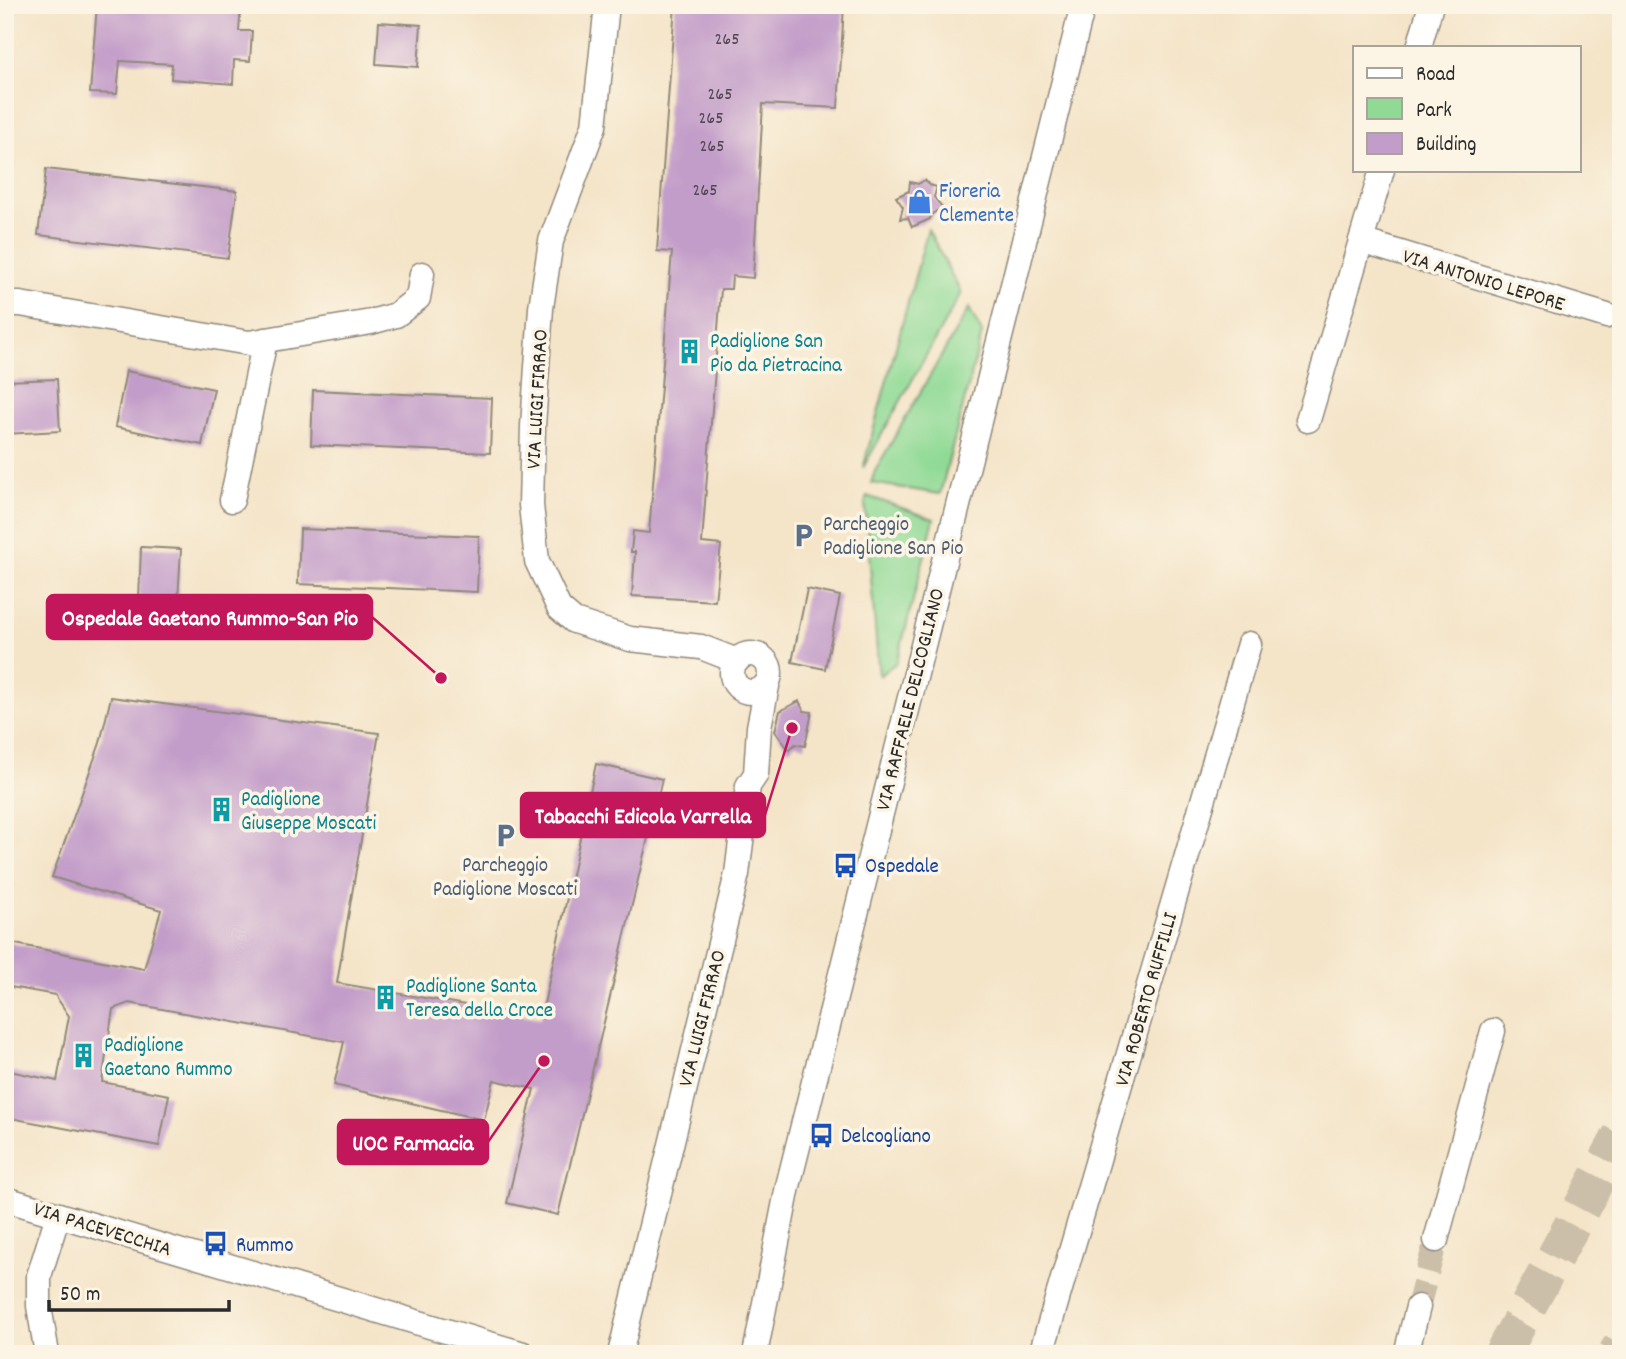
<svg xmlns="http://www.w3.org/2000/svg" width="1626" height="1359" font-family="Dekko,sans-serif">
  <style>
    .green { fill: #90da96; stroke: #5e8260; stroke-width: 2 }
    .building { fill: #c39dc9 }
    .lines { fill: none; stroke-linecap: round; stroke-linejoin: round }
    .minor-tunnel { stroke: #ccbfa9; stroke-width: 24; stroke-dasharray: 24 12; stroke-linecap: butt }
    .highway-tunnel { stroke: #ccbfa9; stroke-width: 37; stroke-dasharray: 37 18; stroke-linecap: butt }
    .minor-casing { stroke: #90887a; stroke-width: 27 }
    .minor { stroke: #fff; stroke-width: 24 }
    .labels { text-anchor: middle; stroke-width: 7; stroke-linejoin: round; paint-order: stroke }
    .number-label { font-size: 18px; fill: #514852 }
    .shop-label { font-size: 21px; fill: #366cbe; stroke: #fcf5e5; text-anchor: start }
    .street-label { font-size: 21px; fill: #2b2b2b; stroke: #fcf5e5 }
    .culture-label { font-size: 21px; fill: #0d838f; stroke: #fcf5e5; text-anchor: start }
    .service-label { font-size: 21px; fill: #4e5e75; stroke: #fcf5e5; text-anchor: start }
    .transit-label { font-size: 21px; fill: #164399; stroke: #fcf5e5; text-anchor: start }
    .leader { fill: none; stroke: #c2185b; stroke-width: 2.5 }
    .callout-dot { fill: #c2185b; stroke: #fcf5e5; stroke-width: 2.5 }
    .callout { fill: #c2185b; stroke: #c2185b; stroke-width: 2.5 }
    .callout-label { font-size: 23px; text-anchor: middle; font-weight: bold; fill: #fff }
  </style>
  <rect width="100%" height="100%" fill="#fcf5e5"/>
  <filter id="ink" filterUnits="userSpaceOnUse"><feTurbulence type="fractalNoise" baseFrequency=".0143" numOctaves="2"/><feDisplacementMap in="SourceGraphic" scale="14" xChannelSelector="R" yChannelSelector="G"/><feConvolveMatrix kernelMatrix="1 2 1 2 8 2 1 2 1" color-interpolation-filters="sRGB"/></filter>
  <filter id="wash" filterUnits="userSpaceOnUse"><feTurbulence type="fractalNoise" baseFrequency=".00686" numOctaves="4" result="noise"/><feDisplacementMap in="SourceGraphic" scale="28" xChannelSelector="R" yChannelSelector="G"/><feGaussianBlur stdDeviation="1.57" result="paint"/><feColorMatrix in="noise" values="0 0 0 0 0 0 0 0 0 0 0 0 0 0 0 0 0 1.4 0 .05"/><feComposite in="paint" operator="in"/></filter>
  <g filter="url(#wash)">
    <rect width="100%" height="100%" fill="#f4e4c8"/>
    <g class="green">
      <path d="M928 229 961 293 863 468Z"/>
      <path d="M969 308 982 333 940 494 871 483 875 471Z"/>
      <path d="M867 496 934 519 897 662 879 676 865 503Z"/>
    </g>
    <g id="blocks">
      <g class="building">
        <path d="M97 5H148L205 9V5H241L239 31H252L250 61 234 60 233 84 171 79 172 64 120 61 117 94 90 93Z"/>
        <path d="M675 5H844L838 108 763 104 753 278 732 276 731 289H721L702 543 721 545 715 601 632 596 635 552H631L633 531 649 533 672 252 657 251Z"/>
        <path d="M379 22 421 25 418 67 376 64Z"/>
        <path d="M46 169 237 191 228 258 38 235Z"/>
        <path d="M925 180 929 185 937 187 934 197 942 207 931 215 930 219 912 227 908 218 900 219 903 207 896 197 909 191 910 182 918 184Z"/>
        <path d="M126 371 214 389 202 445 115 427Z"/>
        <path d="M57 379 60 431 5 434V381Z"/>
        <path d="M313 390 492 398 490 453 311 445Z"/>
        <path d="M300 529 479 536 477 592 298 584Z"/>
        <path d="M141 547 181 549 178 601 139 600Z"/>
        <path d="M807 589 840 596 825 669 792 662Z"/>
        <path d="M111 697 379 733 337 983 541 1018 596 764 662 779 558 1215 507 1203 534 1089 494 1080 484 1120 334 1085 344 1042 129 1003 113 1009 102 1082 169 1095 159 1146 5 1117V1070L57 1081 69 1016 55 995 5 986V942L144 969 161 910 52 877 100 743Z"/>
        <path d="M799 701 804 711 812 712 805 746 795 744 789 750 775 731 780 711Z"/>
      </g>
    </g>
  </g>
  <g filter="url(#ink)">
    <use href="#blocks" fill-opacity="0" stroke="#90887a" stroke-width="2"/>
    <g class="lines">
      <path class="minor-tunnel" d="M1418 1307 1436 1240"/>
      <g class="highway-tunnel">
        <path d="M1502 1354 1621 1135"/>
        <path d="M1616 1354 1621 1346"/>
      </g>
      <defs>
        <g id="minor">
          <path d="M607 5 594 126 551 241 541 308 533 426 531 505 537 561 559 608 574 621 630 639 701 647 737 661"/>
          <path d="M1419 47 1431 5"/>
          <path d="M1361 241 1607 316"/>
          <path d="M5 304H20L249 343 371 322 396 315 418 298 422 274"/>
          <path d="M1308 420 1382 170"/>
          <path d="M232 500 265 340"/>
          <circle cx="751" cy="673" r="19"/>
          <path d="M5 1199 523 1354"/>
          <path d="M1436 1240 1493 1031"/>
          <path d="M47 1354 39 1306V1276L58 1215"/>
          <path d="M620 1354 737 874 748 786 756 774 759 727 768 681"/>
          <path d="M755 1354 788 1186 1083 5"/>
          <path d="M1041 1354 1249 644"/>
          <path d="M1406 1354 1418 1307"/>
        </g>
      </defs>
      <use href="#minor" class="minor-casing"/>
      <use href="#minor" class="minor"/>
    </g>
  </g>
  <defs>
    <symbol id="shop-bare" viewBox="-9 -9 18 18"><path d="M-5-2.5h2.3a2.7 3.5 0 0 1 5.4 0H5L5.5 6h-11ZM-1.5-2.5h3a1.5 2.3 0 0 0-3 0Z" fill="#3f7fe0" stroke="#fcf5e5" stroke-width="2.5" paint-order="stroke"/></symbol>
    <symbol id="building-bare" viewBox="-9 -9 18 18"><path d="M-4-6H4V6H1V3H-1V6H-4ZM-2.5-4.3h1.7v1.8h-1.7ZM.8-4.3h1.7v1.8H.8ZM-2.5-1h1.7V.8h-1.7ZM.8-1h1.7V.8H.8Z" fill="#0f9aa8" stroke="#fcf5e5" stroke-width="2.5" paint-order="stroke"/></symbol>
    <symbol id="parking-bare" viewBox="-9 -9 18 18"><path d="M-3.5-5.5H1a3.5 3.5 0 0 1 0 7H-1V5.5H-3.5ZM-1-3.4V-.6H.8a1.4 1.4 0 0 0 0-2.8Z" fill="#5c6f8a" stroke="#fcf5e5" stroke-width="2.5" paint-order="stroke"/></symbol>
    <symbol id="bus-bare" viewBox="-9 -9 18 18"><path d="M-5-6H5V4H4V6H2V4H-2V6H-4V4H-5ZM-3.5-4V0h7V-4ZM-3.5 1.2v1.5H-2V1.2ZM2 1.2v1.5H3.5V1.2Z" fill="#1a4fb4" stroke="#fcf5e5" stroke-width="2.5" paint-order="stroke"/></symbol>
  </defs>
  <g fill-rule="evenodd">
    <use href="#shop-bare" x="902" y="184" width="35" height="35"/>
    <use href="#building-bare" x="672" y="334" width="35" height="35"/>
    <use href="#parking-bare" x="786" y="518" width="35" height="35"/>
    <use href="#building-bare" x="204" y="792" width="35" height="35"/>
    <use href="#parking-bare" x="488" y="818" width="35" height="35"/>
    <use href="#bus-bare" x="828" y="848" width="35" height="35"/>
    <use href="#building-bare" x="368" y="980" width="35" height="35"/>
    <use href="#building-bare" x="66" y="1038" width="35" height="35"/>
    <use href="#bus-bare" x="804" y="1118" width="35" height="35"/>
    <use href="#bus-bare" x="198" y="1226" width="35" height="35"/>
  </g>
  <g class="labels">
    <g class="number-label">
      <text x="727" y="44">265</text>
      <text x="720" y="99">265</text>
      <text x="711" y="123">265</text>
      <text x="712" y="151">265</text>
      <text x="705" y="195">265</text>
    </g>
    <g class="shop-label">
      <text x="939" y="197">Fioreria<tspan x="939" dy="24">Clemente</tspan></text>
    </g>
    <g class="street-label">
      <text transform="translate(1484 279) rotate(17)" y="7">VIA ANTONIO LEPORE</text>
      <text transform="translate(536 399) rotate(-87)" y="7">VIA LUIGI FIRRAO</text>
      <text transform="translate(909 699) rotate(-76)" y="7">VIA RAFFAELE DELCOGLIANO</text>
      <text transform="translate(1145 999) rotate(-74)" y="7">VIA ROBERTO RUFFILLI</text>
      <text transform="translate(701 1018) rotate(-76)" y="7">VIA LUIGI FIRRAO</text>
      <text transform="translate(103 1228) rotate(17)" y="7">VIA PACEVECCHIA</text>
    </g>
    <g class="culture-label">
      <text x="710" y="347">Padiglione San<tspan x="710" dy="24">Pio da Pietracina</tspan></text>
      <text x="241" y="805">Padiglione<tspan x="241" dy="24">Giuseppe Moscati</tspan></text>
      <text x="406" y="992">Padiglione Santa<tspan x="406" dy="24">Teresa della Croce</tspan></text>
      <text x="104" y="1051">Padiglione<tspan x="104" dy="24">Gaetano Rummo</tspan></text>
    </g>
    <g class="service-label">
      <text x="823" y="530">Parcheggio<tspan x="823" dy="24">Padiglione San Pio</tspan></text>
      <text x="505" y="871" text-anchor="middle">Parcheggio<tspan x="505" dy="24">Padiglione Moscati</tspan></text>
    </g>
    <g class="transit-label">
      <text x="865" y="872">Ospedale</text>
      <text x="841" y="1142">Delcogliano</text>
      <text x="236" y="1251">Rummo</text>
    </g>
  </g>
  <path class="leader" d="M441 678L372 617M792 728L765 815M544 1061L488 1142"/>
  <g class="callout-dot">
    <circle cx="441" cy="678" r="7"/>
    <circle cx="792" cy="728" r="7"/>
    <circle cx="544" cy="1061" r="7"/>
  </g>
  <g class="callout">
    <rect x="47" y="595" width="325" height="44" rx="7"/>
    <rect x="521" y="793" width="244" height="44" rx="7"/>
    <rect x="338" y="1120" width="150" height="44" rx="7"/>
  </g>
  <g class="callout-label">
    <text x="210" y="625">Ospedale Gaetano Rummo-San Pio</text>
    <text x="643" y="823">Tabacchi Edicola Varrella</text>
    <text x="413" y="1150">UOC Farmacia</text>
  </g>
  <rect width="1626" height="1359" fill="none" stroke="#fcf5e5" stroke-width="28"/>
  <rect x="1353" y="46" width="228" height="126" fill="#fcf5e5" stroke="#a8a49b" stroke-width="2"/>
  <rect x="1367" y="68" width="35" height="10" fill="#ffffff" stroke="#a8a49b" stroke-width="2"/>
  <text x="1416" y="80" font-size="21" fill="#2b2b2b">Road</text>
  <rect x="1367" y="98" width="35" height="21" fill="#90da96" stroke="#a8a49b" stroke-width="2"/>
  <text x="1416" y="116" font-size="21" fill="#2b2b2b">Park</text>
  <rect x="1367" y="133" width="35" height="21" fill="#c39dc9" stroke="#a8a49b" stroke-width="2"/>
  <text x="1416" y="150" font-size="21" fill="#2b2b2b">Building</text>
  <path d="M49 1300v10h180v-10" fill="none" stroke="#2b2b2b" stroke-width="3.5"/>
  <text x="60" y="1300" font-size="21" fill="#2b2b2b" stroke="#fcf5e5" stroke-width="5" paint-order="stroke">50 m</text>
</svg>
